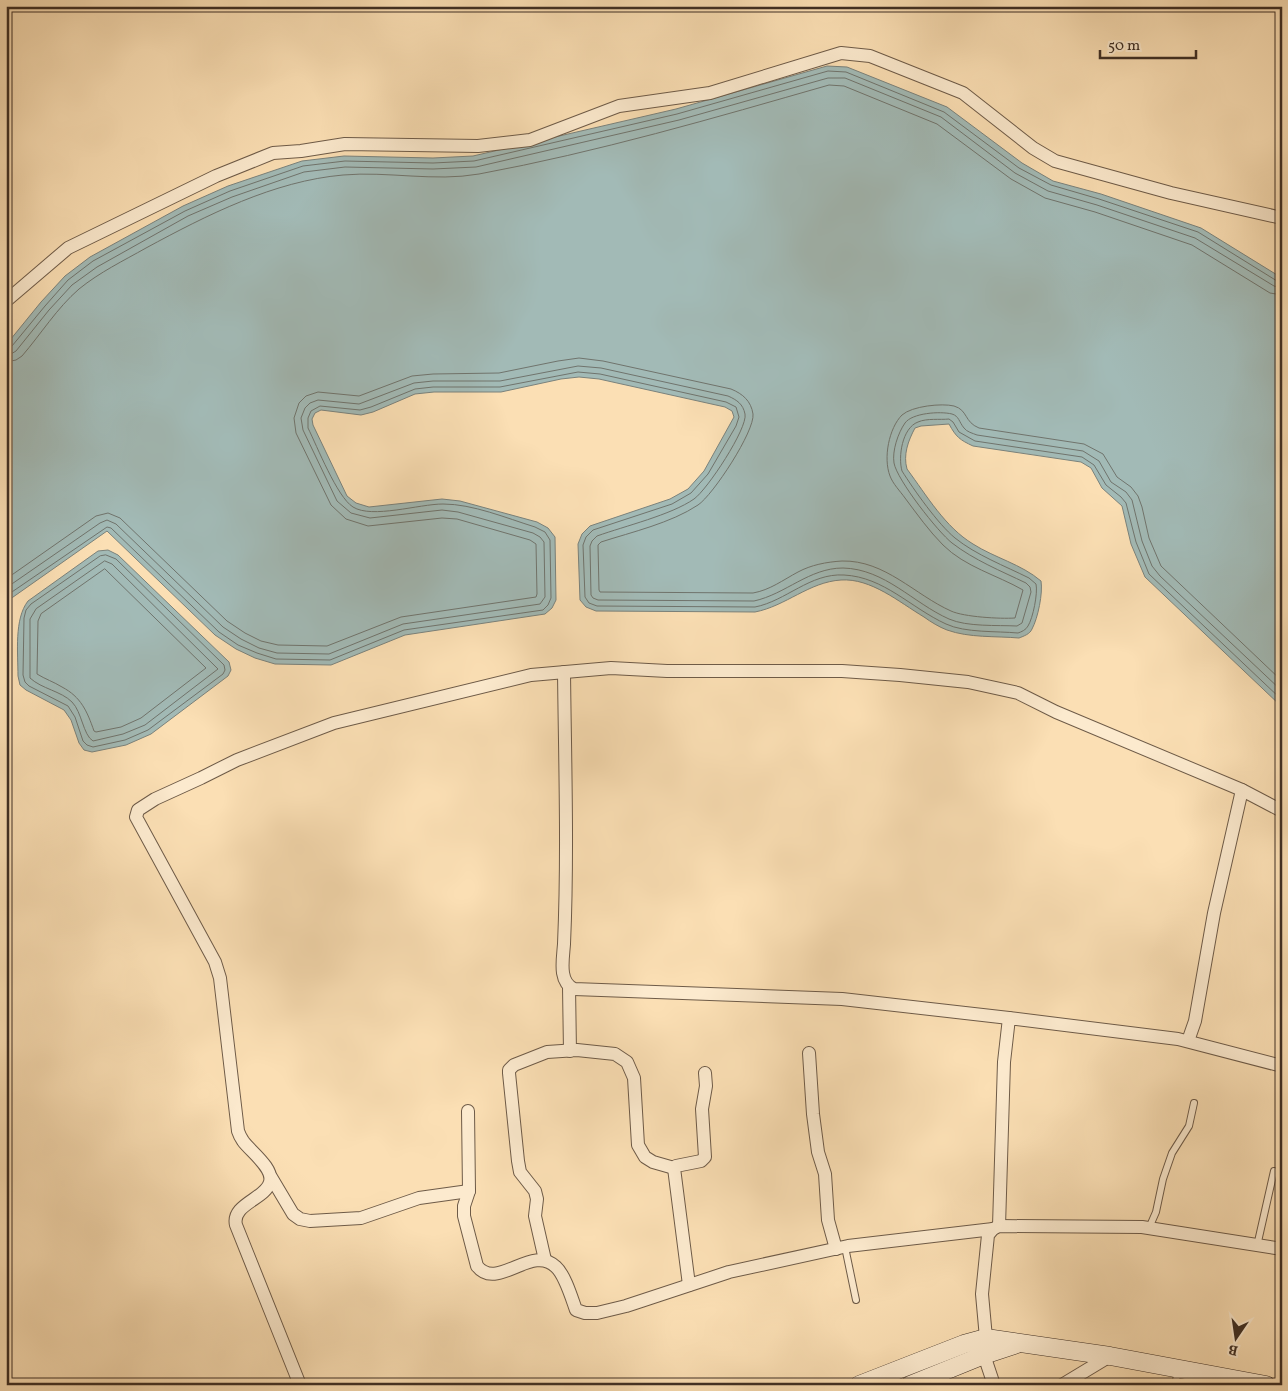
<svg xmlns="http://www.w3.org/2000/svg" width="1288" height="1391" font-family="Vollkorn,serif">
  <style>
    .water { fill: #a2bab6; stroke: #7a827c }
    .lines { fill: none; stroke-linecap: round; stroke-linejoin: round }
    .shore { stroke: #70746d; stroke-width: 1 }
    .lane-casing { stroke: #6e5b48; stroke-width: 8 }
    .street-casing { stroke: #6e5b48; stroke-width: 14 }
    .secondary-casing { stroke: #3f2f24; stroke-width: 19 }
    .lane { stroke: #fceace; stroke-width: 6 }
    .street { stroke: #fceace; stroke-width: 12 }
    .secondary { stroke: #fceace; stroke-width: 18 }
  </style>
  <rect width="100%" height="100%" fill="#fbdfb4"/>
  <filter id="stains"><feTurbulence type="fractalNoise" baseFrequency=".004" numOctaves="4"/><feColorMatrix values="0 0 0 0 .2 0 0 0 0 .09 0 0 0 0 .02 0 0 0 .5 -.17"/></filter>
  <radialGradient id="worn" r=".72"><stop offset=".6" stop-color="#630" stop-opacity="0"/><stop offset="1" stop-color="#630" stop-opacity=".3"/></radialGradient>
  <g class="water">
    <path d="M827 66 847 67 947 107 1022 163 1053 181 1101 194 1201 228 1282 278V707L1145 577 1131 544 1122 506 1102 488 1091 468 1081 462 973 446C960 440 956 437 949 424L921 426 915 428C908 441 903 455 907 469 927 496 945 527 973 544 995 558 1021 564 1041 581 1043 593 1038 618 1032 629 1030 634 1024 636 1019 638 996 636 969 638 947 630 939 627 931 622 924 617 899 602 871 578 841 580 809 582 786 606 755 612L596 611 586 607 580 600 578 544 582 534 590 526 670 499 688 489 704 471 734 417 732 411 725 407 599 379 579 377 561 379 501 392H434L415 394 373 412 361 415 321 410 315 413 312 419 313 425 347 496 356 503 369 507 442 499 460 501 537 522 548 528 555 537 556 600 552 608 545 614 405 635 331 665 275 664 255 658 236 649 215 635 107 531 6 602V345L41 302 65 276 90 257 183 206 228 186 302 161 344 156 433 158 473 156 676 109Z"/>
    <path d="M108 550 118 555 229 662 231 670 228 676 151 734 126 745 92 752 84 750 79 743 71 720 64 710 26 690 20 685 18 676C18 653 14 619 28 601L98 551Z"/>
  </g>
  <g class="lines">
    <g class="shore">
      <path d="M6 348 12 346 45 306 68 280 93 261 185 211 230 191 303 166 345 161 433 163 474 161 677 114 828 71 846 72 944 112 1019 168 1051 185 1099 199 1198 232 1277 281H1282"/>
      <path d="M6 355 11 354 16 351 49 310 72 285 97 267 188 216 232 197 304 172 345 167 433 169 476 167 679 120 828 78H845L941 117 1015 173 1048 191 1097 205 1195 238 1274 286 1282 288"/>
      <path d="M6 362 16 360 22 356C41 334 57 308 79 289 100 272 123 261 146 248 207 215 274 181 343 175 388 171 434 182 479 174 598 152 714 118 829 85L844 86 937 124 1011 179 1045 198 1095 212 1192 245 1270 293 1282 295"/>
      <path d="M106 555 116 559 224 665 225 670 223 674 148 730 125 740 93 747 87 745 83 741 75 717 68 706 29 686 25 682 23 675 24 618 26 610 31 604 100 556Z"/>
      <path d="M105 561 112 564 218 669 145 725 123 734 93 741C83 735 82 712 72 702 61 691 42 689 30 678V619L36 609Z"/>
      <path d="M105 569 206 668 141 718 121 727 96 732 94 731C87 711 81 697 62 687 54 682 45 679 37 674L38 621 41 614Z"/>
      <path d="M6 579 96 516 108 513 120 518 227 621 245 633 261 641 278 645 327 646 401 617 536 597 537 594 536 544 530 540 457 519 442 518 368 526 346 519 331 505 296 433 294 418 299 403 306 396 318 392 359 396 412 376 433 374 499 373 558 361 579 358 603 361 731 389C743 394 751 401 753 414 755 431 713 495 698 505 671 523 632 532 601 542L598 545 599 590 600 592 753 593C770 590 783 580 798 572 811 565 826 562 842 561 885 560 915 595 951 611 964 617 1000 619 1015 618L1023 590C997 575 965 567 943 545 929 531 917 514 905 498 900 491 893 484 890 476 883 458 889 428 902 415 912 406 942 403 954 406 968 410 964 422 979 428L1084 444 1103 454 1117 477 1131 487 1138 496 1142 507 1149 538 1161 566 1282 681"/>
      <path d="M6 588 100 523 107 520 116 524 223 627 241 639 259 648 277 653 329 654 403 624 540 604 545 597 544 542 540 537 533 533 458 512 442 510 370 518 351 513 337 501 303 430 301 418 305 408 310 403 318 400 359 404 414 383 433 381H500L578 366 601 368 728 396C737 400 743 404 745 414 748 428 707 490 694 499 671 515 625 526 597 536L592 541 590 546 591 595 593 598 598 600 754 601C786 594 809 568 843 568 885 569 913 603 949 619 967 627 997 625 1017 626L1022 623 1031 592 1030 587 1026 583C1001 571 974 560 952 543 938 532 897 480 894 463 892 451 898 433 905 423 912 413 940 411 952 414 959 416 959 422 964 428 967 432 972 433 977 435L1083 451 1099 461 1111 482 1126 492 1132 500 1142 541 1152 566 1160 576 1282 691"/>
      <path d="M6 596 107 527 111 528 219 632 238 645 257 653 276 659 330 660 404 630 543 610 548 605 551 598 550 540 545 532 535 527C506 518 473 504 443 504 419 504 372 519 353 507 337 497 317 446 308 428V418L311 411 320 406 360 410 371 407 415 389 433 387H500L578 372 600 374 726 402 736 407 739 417 736 426 708 474 691 493 672 504 593 530 586 537 583 545 585 597 589 603 597 606 755 607C786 601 810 573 844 575 884 577 911 608 946 624 965 633 997 631 1018 633 1021 632 1026 630 1028 626 1033 618 1038 593 1036 584L1029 578C1005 566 976 555 955 538 938 524 914 490 902 471 898 457 902 428 918 422 927 418 940 420 949 419L953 422 959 432 975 441 1082 457 1094 465 1106 485 1121 497 1126 503 1136 542 1149 574 1282 700"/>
    </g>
    <defs>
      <g id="lane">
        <path d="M1149 1228 1156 1212 1163 1179 1172 1153 1189 1126 1194 1103"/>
        <path d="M1257 1246 1274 1171"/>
        <path d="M845 1247 856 1300"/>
        <path d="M1175 1385 1178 1371"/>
      </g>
      <g id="street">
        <path d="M6 301 68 248 216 176 273 153 301 151 345 144 478 146 530 140 619 106 710 93 841 53 870 56 963 93 1033 148 1055 161 1171 193 1282 218"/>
        <path d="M564 672C565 763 568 854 564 944 563 959 558 982 574 989L842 999 1009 1018"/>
        <path d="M569 987 570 1051"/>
        <path d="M1188 1041 1195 1021 1214 913 1242 790"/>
        <path d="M809 1053 813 1114 818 1152 825 1174 828 1220 836 1249"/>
        <path d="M468 1111 469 1191 464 1206V1216L477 1266C497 1292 532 1243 556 1267 565 1275 572 1299 576 1310L585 1313H597L626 1306 729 1272 848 1246 993 1229"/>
        <path d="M271 1177 293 1214 300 1219 310 1221 361 1218 419 1198 469 1191"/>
        <path d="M999 1226 1004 1062 1009 1018 1178 1039 1282 1066"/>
        <path d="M545 1260 535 1216 537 1199 535 1191 520 1172 518 1161 509 1073V1070L514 1065 547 1052 577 1050 615 1054 627 1062 634 1078 638 1145 645 1157 653 1162 674 1168"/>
        <path d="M689 1285 674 1168 676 1166 701 1161 705 1157 702 1109 706 1086 705 1073"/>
        <path d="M300 1385 236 1225C231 1204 266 1199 270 1182 274 1168 250 1151 243 1141 241 1138 239 1134 238 1131L220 978 215 962 136 817 138 810 155 799 201 778 237 760 334 723 531 675 611 668 667 671H842L900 675 968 682 1018 693 1056 712 1242 790 1282 811"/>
        <path d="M994 1385 984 1355 986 1338 982 1294 988 1235 993 1229 999 1226 1142 1227 1282 1249"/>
        <path d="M1062 1385 1110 1356"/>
      </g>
      <g id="secondary">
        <path d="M859 1385 964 1344 986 1338 1110 1356 1266 1385"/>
        <path d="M910 1385 984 1355 1017 1344"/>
      </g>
    </defs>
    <use href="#lane" class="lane-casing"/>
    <use href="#street" class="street-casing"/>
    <use href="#secondary" class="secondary-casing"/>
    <use href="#lane" class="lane"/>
    <use href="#street" class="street"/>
    <use href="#secondary" class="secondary"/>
  </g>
  <rect width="1288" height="1391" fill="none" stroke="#fbdfb4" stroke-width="25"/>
  <rect x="8" y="8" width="1273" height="1376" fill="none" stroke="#3f2f24" stroke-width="2.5"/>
  <rect x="12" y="12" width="1263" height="1366" fill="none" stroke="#3f2f24"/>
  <g transform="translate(1236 1338) rotate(193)" stroke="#fceace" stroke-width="4" paint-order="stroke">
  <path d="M0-4L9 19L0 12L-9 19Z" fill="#3f2f24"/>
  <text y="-8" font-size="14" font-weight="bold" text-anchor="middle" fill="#3f2f24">B</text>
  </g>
  <path d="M1100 50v8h96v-8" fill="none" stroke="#3f2f24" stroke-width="2.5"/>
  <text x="1108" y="50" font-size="15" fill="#3f2f24" stroke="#fceace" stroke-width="4" paint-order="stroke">50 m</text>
  <rect width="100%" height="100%" filter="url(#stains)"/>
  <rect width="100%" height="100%" fill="url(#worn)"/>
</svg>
